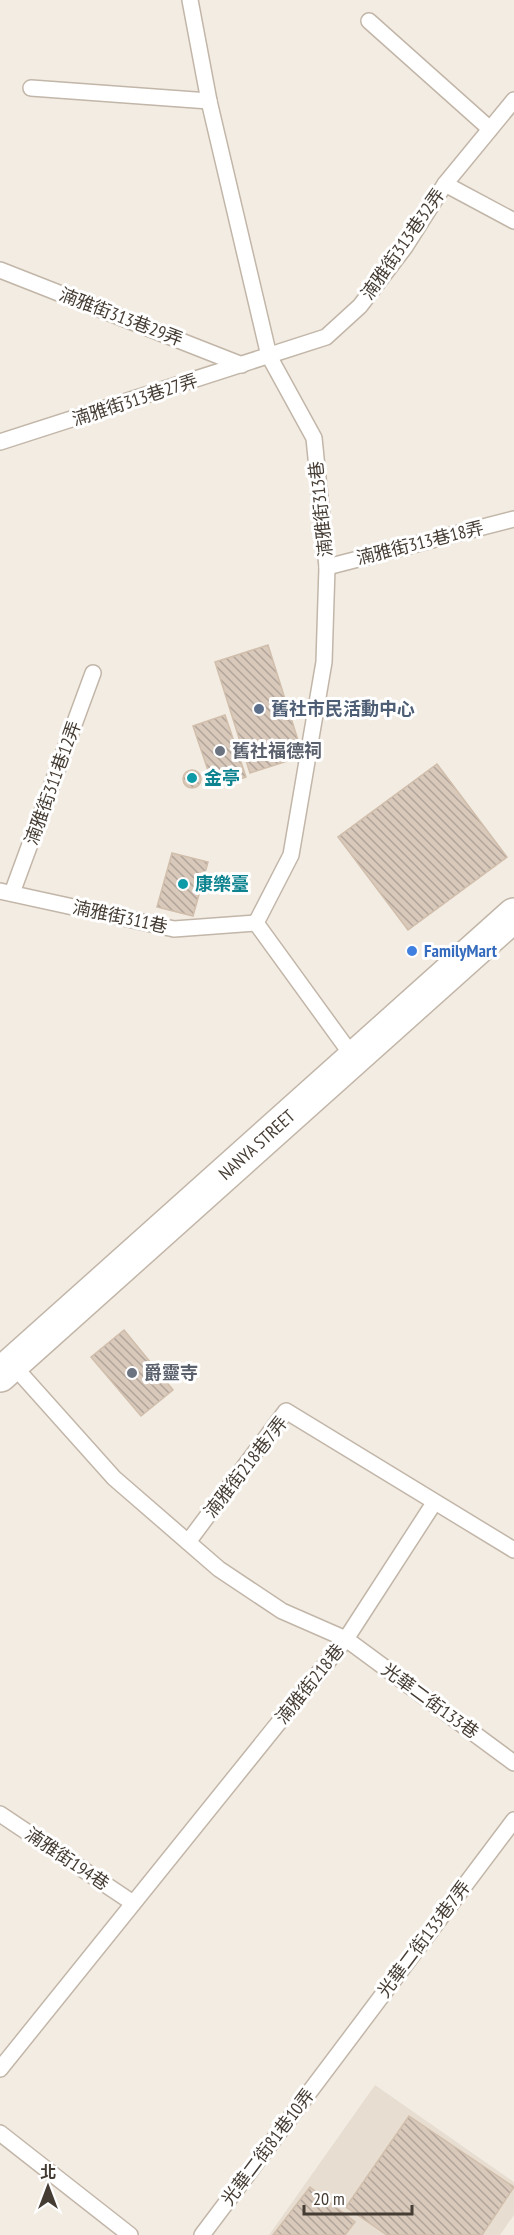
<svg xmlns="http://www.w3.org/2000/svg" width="514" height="2235" font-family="'PT Sans Narrow','Noto Sans TC',sans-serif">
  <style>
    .residential { fill: #e7ded1 }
    .building { fill: url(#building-back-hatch); stroke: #d1beab; stroke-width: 1.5 }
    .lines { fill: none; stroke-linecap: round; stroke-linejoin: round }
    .service-casing { stroke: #c2b6a8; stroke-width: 18 }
    .tertiary-casing { stroke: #c2b6a8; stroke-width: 36 }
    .service { stroke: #fff; stroke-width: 15 }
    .tertiary { stroke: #fff; stroke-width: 33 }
    .service-dot { fill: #5c6f8a; stroke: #fff; stroke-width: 2 }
    .worship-dot { fill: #6b7280; stroke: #fff; stroke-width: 2 }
    .culture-dot { fill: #0f9aa8; stroke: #fff; stroke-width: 2 }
    .shop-dot { fill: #3f7fe0; stroke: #fff; stroke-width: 2 }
    .labels { text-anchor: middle; stroke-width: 6; stroke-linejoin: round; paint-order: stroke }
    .street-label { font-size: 18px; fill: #453c33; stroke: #fff }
    .service-label { font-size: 18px; font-weight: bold; fill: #4e5e75; stroke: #fff; text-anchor: start }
    .worship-label { font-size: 18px; font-weight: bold; fill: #5b616d; stroke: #fff; text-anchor: start }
    .culture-label { font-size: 18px; font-weight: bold; fill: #0d838f; stroke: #fff; text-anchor: start }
    .shop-label { font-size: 18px; font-weight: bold; fill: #366cbe; stroke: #fff; text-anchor: start }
  </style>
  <defs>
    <pattern id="building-back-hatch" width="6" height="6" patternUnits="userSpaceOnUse" patternTransform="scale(1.5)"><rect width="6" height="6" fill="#d8c9bb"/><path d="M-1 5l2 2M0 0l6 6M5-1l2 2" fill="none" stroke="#b1a499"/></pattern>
  </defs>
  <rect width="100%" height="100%" fill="#f3ece3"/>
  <path class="residential" d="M375 2085 514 2182V2215L500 2235H269Z"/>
  <g class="building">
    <path d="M268 645 303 756 250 773 215 662Z"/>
    <path d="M225 715 246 777 214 788 193 726Z"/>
    <path d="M437 764 507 857 408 930 338 837Z"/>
    <circle cx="192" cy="779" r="9"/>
    <path d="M172 853 208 862 193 916 157 907Z"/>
    <path d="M124 1330 173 1390 141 1416 91 1357Z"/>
    <path d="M409 2116 514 2187 482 2235H387L346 2207Z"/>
    <path d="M310 2187 355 2222 345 2235H273Z"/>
  </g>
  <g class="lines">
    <defs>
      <g id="service">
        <path d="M190 0 209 101 269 356 314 438 327 567 324 662 291 855 256 923"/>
        <path d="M369 21 490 129"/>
        <path d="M31 88 209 101"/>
        <path d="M445 184 514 221"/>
        <path d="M0 270 242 365"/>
        <path d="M0 442 326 337 360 306 405 247 445 184 514 100"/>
        <path d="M327 567 514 519"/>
        <path d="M0 891 174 929 256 923"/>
        <path d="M12 893 93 673"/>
        <path d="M256 923 354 1058"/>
        <path d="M12 1364 114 1478 219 1569 282 1611 346 1639 514 1763"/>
        <path d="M188 1542 286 1411 514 1550"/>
        <path d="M0 1814 133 1903"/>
        <path d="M0 2069 346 1639 434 1503"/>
        <path d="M0 2133 130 2235"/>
        <path d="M202 2235 514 1820"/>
      </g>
      <g id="tertiary">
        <path id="s1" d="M0 1375 514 915"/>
      </g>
    </defs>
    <use href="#service" class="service-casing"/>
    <use href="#tertiary" class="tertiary-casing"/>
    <use href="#service" class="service"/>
    <use href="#tertiary" class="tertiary"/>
  </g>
  <circle class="service-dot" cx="259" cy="709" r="6"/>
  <g class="worship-dot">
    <circle cx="220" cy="751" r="6"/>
    <circle cx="132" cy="1373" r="6"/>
  </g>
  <g class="culture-dot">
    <circle cx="192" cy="778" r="6"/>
    <circle cx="183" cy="884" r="6"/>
  </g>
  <circle class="shop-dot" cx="412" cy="951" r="6"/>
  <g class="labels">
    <g class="street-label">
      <text transform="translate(403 244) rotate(-55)" y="6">湳雅街313巷32弄</text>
      <text transform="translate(121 317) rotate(21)" y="6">湳雅街313巷29弄</text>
      <text transform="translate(135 400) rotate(-18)" y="6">湳雅街313巷27弄</text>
      <text transform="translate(321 509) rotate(-96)" y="6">湳雅街313巷</text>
      <text transform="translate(420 543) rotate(-14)" y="6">湳雅街313巷18弄</text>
      <text transform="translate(53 783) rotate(-70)" y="6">湳雅街311巷12弄</text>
      <text transform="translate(120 917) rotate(12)" y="6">湳雅街311巷</text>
      <text dy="6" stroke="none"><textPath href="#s1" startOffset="345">NANYA STREET</textPath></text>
      <text transform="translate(246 1467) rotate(-52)" y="6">湳雅街218巷7弄</text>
      <text transform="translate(310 1684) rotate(-51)" y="6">湳雅街218巷</text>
      <text transform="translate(430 1701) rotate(36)" y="6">光華二街133巷</text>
      <text transform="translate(67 1859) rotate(34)" y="6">湳雅街194巷</text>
      <text transform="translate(424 1939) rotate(-53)" y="6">光華二街133巷7弄</text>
      <text transform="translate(268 2147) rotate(-53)" y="6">光華二街81巷10弄</text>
    </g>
    <g class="service-label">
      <text x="271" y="715">舊社市民活動中心</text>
    </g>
    <g class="worship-label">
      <text x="232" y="757">舊社福德祠</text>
      <text x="144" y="1379">爵靈寺</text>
    </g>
    <g class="culture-label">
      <text x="204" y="784">金亭</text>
      <text x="195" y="890">康樂臺</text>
    </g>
    <g class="shop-label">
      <text x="424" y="957">FamilyMart</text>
    </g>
  </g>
  <g transform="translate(48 2187)" stroke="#ffffff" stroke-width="4.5" paint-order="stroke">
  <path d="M0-4.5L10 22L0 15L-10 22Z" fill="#453c33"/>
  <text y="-9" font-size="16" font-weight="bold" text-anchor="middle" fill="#453c33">北</text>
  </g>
  <path d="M304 2205v9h108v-9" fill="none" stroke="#453c33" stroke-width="3"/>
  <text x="313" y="2205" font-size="18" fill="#453c33" stroke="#ffffff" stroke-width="4.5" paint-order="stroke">20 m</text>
</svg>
